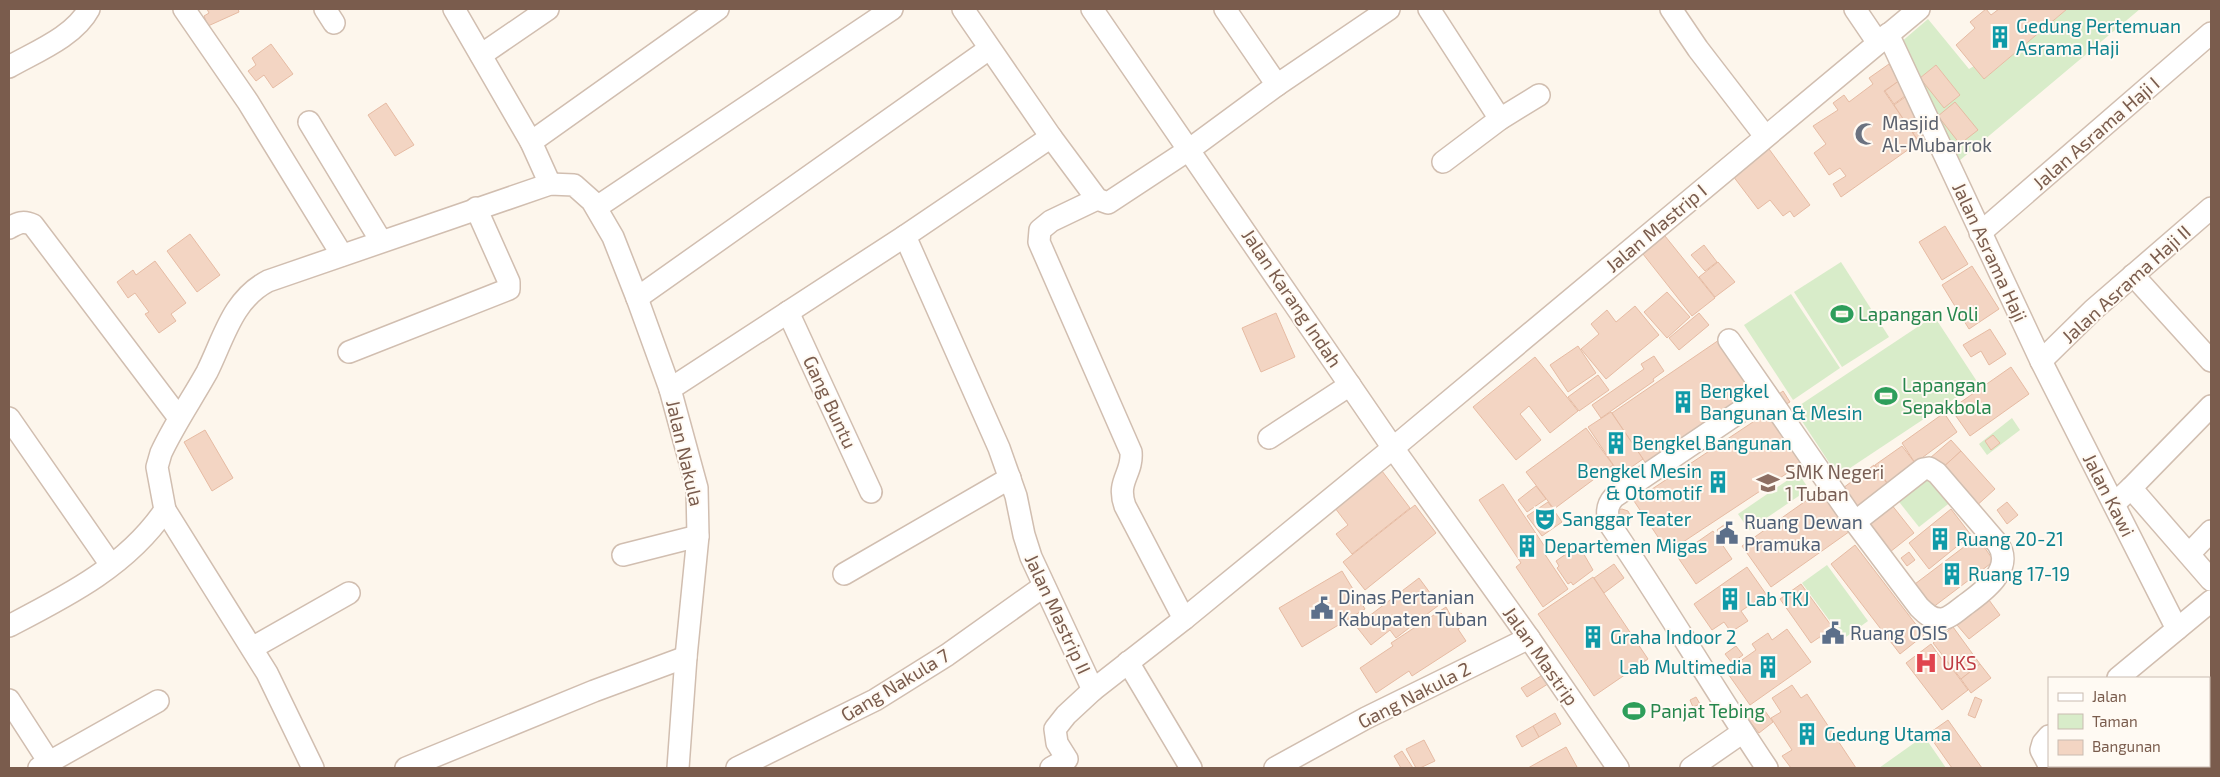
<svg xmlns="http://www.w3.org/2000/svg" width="2220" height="777" font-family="'Exo 2',sans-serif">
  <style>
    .green { fill: #d8ecc9; fill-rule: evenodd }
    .building { fill: #f3d5c3; stroke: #e6bba3 }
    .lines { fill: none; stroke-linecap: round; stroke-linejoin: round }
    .minor-casing { stroke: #d1beb0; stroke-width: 24 }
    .minor { stroke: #fff; stroke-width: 21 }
    .labels { text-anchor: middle; stroke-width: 4; stroke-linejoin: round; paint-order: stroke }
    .culture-label { font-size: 19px; fill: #0d838f; stroke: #fffaf3; text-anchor: start }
    .worship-label { font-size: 19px; fill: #5b616d; stroke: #fffaf3; text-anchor: start }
    .street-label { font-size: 19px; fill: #7a5c4d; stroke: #fffaf3 }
    .leisure-label { font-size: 19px; fill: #27864d; stroke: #fffaf3; text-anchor: start }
    .education-label { font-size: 19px; fill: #785e54; stroke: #fffaf3; text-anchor: start }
    .service-label { font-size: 19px; fill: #4e5e75; stroke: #fffaf3; text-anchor: start }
    .health-label { font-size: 19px; fill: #be3a42; stroke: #fffaf3; text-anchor: start }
  </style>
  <rect width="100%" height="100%" fill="#fdf6ec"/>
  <g class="green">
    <path d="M2067 9H2140L1959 161 1900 43 1928 19 1969 69 1974 66 1984 79ZM1936 65 1960 95 1944 107 1920 78Z"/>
    <path d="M1841 262 1889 337 1842 367 1794 292Z"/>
    <path d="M1791 294 1840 368 1793 400 1744 325Z"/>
    <path d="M1934 316 1978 383 1838 476 1794 409Z"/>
    <path d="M2012 418 2020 430 1987 455 1979 444Z"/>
    <path d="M1929 471 1952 501 1919 527 1896 498Z"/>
    <path d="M1798 473 1809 489 1749 530 1738 514Z"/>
    <path d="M1827 565 1868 621 1843 639 1802 583Z"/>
    <path d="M1924 736 1946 768H1879Z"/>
  </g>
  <g class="building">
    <path d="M207 9H238L239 12 208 26 204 16 209 13Z"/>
    <path d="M1986 9 1991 15 1999 9H2067L1984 79 1956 45 1975 28 1970 22Z"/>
    <path d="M271 44 293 74 273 88 264 75 256 81 248 71 256 65 252 58Z"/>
    <path d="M1889 64 1899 81 1884 91 1919 142 1841 197 1833 184 1846 176 1840 168 1829 175 1814 153 1826 144 1813 126 1838 110 1833 103 1844 95 1849 102 1873 84 1869 78Z"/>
    <path d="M1936 65 1960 95 1944 108 1920 78Z"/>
    <path d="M1900 80 1909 93 1894 104 1885 91Z"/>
    <path d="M1908 95 1921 113 1906 123 1894 105Z"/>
    <path d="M1955 102 1978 130 1960 144 1938 116Z"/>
    <path d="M386 103 414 145 395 156 368 115Z"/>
    <path d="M1925 125 1933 138 1922 146 1913 133Z"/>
    <path d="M1769 149 1810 205 1794 217 1790 211 1783 216 1770 200 1758 209 1733 176Z"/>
    <path d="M1945 226 1968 264 1942 280 1919 242Z"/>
    <path d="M190 234 220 275 197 292 167 251Z"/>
    <path d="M1665 236 1715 298 1692 316 1643 254Z"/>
    <path d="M1704 245 1717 262 1705 271 1691 255Z"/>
    <path d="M155 261 186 303 171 314 176 321 159 333 145 314 149 312 135 293 128 298 117 282 133 270 136 275Z"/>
    <path d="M1718 262 1735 282 1715 297 1699 277Z"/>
    <path d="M1972 266 1999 309 1969 329 1942 285Z"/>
    <path d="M1667 292 1690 317 1667 338 1644 312Z"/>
    <path d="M1635 306 1659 335 1606 379 1581 349 1599 334 1591 324 1607 310 1616 322Z"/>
    <path d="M1276 313 1295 357 1261 372 1242 328Z"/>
    <path d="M1699 313 1709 325 1679 350 1669 338Z"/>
    <path d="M1990 329 2006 354 1989 365 1981 351 1971 357 1963 345Z"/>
    <path d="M1719 340 1754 392 1647 465 1612 413Z"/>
    <path d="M1578 346 1596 373 1568 392 1550 365Z"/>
    <path d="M1654 356 1664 371 1653 379 1654 381 1601 418 1592 405 1644 369 1641 364Z"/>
    <path d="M1535 357 1578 411 1550 433 1529 406 1520 414 1541 440 1516 460 1473 407Z"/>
    <path d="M2011 367 2029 394 1970 436 1951 409Z"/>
    <path d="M1598 375 1609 390 1579 411 1568 397Z"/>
    <path d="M1783 391 1790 402 1781 407 1775 397Z"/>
    <path d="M1611 412 1643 459 1620 475 1588 427Z"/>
    <path d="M1768 412 1801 464 1668 552 1634 501Z"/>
    <path d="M1944 413 1957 432 1915 463 1902 443Z"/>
    <path d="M1586 428 1613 465 1554 509 1526 472Z"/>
    <path d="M205 430 233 478 212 491 184 442Z"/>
    <path d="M1993 435 2000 443 1991 450 1985 441Z"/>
    <path d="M1951 440 1961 451 1940 470 1930 458Z"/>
    <path d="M1902 446 1918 467 1890 487 1875 465Z"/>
    <path d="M1961 451 1995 489 1974 508 1940 470Z"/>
    <path d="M1874 465 1891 489 1859 512 1843 488Z"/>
    <path d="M1382 471 1410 508 1352 554 1336 534 1348 525 1335 508Z"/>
    <path d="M1503 484 1547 550 1544 553 1568 589 1543 607 1516 567 1521 563 1479 500Z"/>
    <path d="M1536 486 1546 499 1527 512 1518 500Z"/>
    <path d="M1824 488 1853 529 1771 587 1742 546Z"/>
    <path d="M1548 502 1562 522 1542 536 1527 516Z"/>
    <path d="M2007 502 2018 515 2007 524 1997 510Z"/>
    <path d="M1891 504 1914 533 1890 552 1867 523Z"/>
    <path d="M1415 505 1436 533 1365 590 1343 562Z"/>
    <path d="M1622 509 1628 511 1631 517 1630 523 1622 528 1616 510Z"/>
    <path d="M1951 509 1971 535 1929 569 1909 543Z"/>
    <path d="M1728 522 1737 536 1727 544 1717 530Z"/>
    <path d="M1713 531 1732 559 1696 584 1677 556Z"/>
    <path d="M1977 537 1994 561 1928 611 1911 587Z"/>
    <path d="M1855 545 1924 635 1900 654 1831 564Z"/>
    <path d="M1576 547 1580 552 1582 551 1593 570 1573 585 1571 582 1568 584 1557 568 1559 566 1556 561Z"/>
    <path d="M1909 552 1915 560 1907 566 1901 558Z"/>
    <path d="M1614 564 1624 578 1604 593 1594 578Z"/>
    <path d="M1747 567 1766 594 1741 611 1748 621 1731 632 1724 622 1712 630 1694 604Z"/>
    <path d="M1342 571 1365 609 1302 647 1279 608Z"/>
    <path d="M1593 577 1648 659 1594 696 1538 614Z"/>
    <path d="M1419 578 1439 605 1396 638 1390 630 1371 645 1356 626Z"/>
    <path d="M1801 584 1833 628 1811 643 1780 599Z"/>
    <path d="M1989 600 2000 615 1969 639 1957 625Z"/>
    <path d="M1446 607 1452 618 1461 613 1467 623 1458 629 1466 641 1412 676 1409 671 1376 693 1360 668 1393 646 1391 643Z"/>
    <path d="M1953 627 1980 664 1961 679 1933 643Z"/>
    <path d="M1834 628 1838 634 1832 638 1828 632Z"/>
    <path d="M1787 629 1811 662 1750 705 1726 671 1756 650 1752 644 1768 633 1772 640Z"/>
    <path d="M1827 633 1831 638 1824 643 1820 638Z"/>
    <path d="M1931 644 1943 661 1945 659 1968 690 1942 710 1906 663Z"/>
    <path d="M1736 646 1743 655 1732 663 1725 654Z"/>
    <path d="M1980 664 1991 678 1971 693 1961 679Z"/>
    <path d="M1546 673 1551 682 1527 697 1521 688Z"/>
    <path d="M1792 685 1801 698 1807 694 1856 768H1791L1782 756 1792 750 1771 718 1781 712 1772 698Z"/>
    <path d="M1696 697 1700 704 1693 707 1690 700Z"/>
    <path d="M1975 697 1982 700 1975 718 1968 715Z"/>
    <path d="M1762 707 1773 722 1759 733 1748 719Z"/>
    <path d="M1555 713 1561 724 1539 737 1533 726Z"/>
    <path d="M1948 720 1982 768H1952L1928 734Z"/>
    <path d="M1533 726 1539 737 1522 747 1516 736Z"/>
    <path d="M1424 740 1435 761 1420 768H1416L1406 749Z"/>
    <path d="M1566 747 1577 767 1574 768H1528Z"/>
    <path d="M1402 751 1413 768H1401L1394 756Z"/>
  </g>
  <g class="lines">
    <defs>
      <g id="minor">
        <path d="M184 9 248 102 342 255"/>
        <path d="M325 9 334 23"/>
        <path d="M454 9 531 142 550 184"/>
        <path d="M963 9 1051 137 1097 199 1108 203 1190 149 1277 85 1389 9"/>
        <path d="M1092 9 1393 448 1529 638 1618 768"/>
        <path d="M1225 9 1277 85"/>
        <path d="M1429 9 1500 119"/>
        <path d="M1671 9 1698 49 1765 136"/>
        <path d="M1855 9 1878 43"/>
        <path d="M1888 34 2041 361 2177 629"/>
        <path d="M481 55 548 9"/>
        <path d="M9 67C35 52 74 37 89 9"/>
        <path d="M309 122 381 241"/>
        <path d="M531 142 718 9"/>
        <path d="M1443 162 1500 119 1539 95"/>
        <path d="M1097 199 1051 221 1040 230 1039 242 1131 452C1133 474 1116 481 1125 506L1184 619"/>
        <path d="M597 207 892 9"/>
        <path d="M9 228C18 223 23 220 33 225L179 418"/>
        <path d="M1980 233 2211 33"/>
        <path d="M905 236 999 448 1016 496 1024 535 1031 557 1093 690 1184 619 1393 448 1919 9"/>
        <path d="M2133 275 2211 361"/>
        <path d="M637 298 989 49"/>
        <path d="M788 312 871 492"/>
        <path d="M1729 340 1855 522"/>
        <path d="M349 352 509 289V282L476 208"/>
        <path d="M2041 361 2093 310 2211 208"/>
        <path d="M670 389 905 236 1051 137"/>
        <path d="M1766 394 1614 497C1606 506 1606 515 1611 526 1665 605 1713 688 1767 768"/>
        <path d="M9 418 111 565"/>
        <path d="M1269 438 1350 385"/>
        <path d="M1929 468 1937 473 1998 544C2015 569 1983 592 1965 605 1958 610 1950 618 1942 619 1932 620 1925 613 1919 607L1855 522 1923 469Z"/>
        <path d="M2131 488 2211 406"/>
        <path d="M2114 504 2131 488 2211 580"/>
        <path d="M165 510 267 673 313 768"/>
        <path d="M2190 553 2211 531"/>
        <path d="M623 555 698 536"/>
        <path d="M844 574 1010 478"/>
        <path d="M9 626C67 596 127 566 165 510L157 467 161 453C174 425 192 399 207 372 224 338 232 300 268 281L550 184 574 185 592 201 613 237 637 298 670 389 697 488 698 536 686 657 678 768"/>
        <path d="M252 648 349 593"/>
        <path d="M1128 662 1191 768"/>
        <path d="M2118 678 2211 601"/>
        <path d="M9 700 49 762"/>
        <path d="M2209 720 2211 718"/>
        <path d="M2049 736 2043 743 2041 750 2049 765"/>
        <path d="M39 768 158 701"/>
        <path d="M406 768 594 691 686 657"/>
        <path d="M737 768 875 700 947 655 1044 586"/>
        <path d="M1051 768 1067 759 1057 743 1055 729 1066 715 1093 690"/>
        <path d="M1275 768 1366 718 1529 638"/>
        <path d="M1691 768 1743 732"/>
        <path d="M2149 768 2152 766"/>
      </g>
    </defs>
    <use href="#minor" class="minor-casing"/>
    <use href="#minor" class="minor"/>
  </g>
  <defs>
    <symbol id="building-bare" viewBox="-9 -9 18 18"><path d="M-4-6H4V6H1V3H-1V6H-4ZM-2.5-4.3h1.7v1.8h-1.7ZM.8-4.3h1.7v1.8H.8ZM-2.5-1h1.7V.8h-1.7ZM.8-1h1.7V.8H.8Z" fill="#0f9aa8" stroke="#fffaf3" stroke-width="2.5" paint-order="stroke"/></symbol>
    <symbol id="mosque-bare" viewBox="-9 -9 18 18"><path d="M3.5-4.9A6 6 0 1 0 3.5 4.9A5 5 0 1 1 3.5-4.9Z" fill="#6b7280" stroke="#fffaf3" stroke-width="2.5" paint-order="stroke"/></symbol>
    <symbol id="stadium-bare" viewBox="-9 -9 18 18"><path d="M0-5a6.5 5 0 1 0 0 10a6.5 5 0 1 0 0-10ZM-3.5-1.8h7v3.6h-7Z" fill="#2e9e5b" stroke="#fffaf3" stroke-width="2.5" paint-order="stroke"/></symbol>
    <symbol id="school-bare" viewBox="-9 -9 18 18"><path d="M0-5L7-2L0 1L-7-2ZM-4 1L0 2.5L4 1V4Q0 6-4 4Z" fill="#8d6e63" stroke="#fffaf3" stroke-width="2.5" paint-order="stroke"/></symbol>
    <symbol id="theatre-bare" viewBox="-9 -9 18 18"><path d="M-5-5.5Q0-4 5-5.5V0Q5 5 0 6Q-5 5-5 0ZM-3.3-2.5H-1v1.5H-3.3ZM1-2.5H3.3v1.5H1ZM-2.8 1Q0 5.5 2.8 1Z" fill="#0f9aa8" stroke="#fffaf3" stroke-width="2.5" paint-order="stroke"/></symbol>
    <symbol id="civic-bare" viewBox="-9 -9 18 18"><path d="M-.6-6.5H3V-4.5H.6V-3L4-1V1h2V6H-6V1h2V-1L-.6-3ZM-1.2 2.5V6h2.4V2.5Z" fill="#5c6f8a" stroke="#fffaf3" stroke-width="2.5" paint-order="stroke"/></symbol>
    <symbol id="hospital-bare" viewBox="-9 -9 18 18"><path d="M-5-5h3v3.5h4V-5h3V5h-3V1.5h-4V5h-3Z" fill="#e0444e" stroke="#fffaf3" stroke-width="2.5" paint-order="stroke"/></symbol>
  </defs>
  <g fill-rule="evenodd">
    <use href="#building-bare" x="1984" y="21" width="32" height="32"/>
    <use href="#mosque-bare" x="1850" y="118" width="32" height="32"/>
    <use href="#stadium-bare" x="1826" y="298" width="32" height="32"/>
    <use href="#stadium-bare" x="1870" y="380" width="32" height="32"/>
    <use href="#building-bare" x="1667" y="386" width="32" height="32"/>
    <use href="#building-bare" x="1600" y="427" width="32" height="32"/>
    <use href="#building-bare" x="1702" y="466" width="32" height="32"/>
    <use href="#school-bare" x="1752" y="467" width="32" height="32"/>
    <use href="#theatre-bare" x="1529" y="503" width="32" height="32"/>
    <use href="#civic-bare" x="1711" y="517" width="32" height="32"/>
    <use href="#building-bare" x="1924" y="523" width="32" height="32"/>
    <use href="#building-bare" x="1511" y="530" width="32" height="32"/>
    <use href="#building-bare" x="1936" y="558" width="32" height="32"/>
    <use href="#building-bare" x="1714" y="583" width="32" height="32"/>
    <use href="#civic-bare" x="1306" y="592" width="32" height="32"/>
    <use href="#civic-bare" x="1817" y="617" width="32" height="32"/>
    <use href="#building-bare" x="1577" y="621" width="32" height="32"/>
    <use href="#hospital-bare" x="1910" y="647" width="32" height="32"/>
    <use href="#building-bare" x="1752" y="651" width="32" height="32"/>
    <use href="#stadium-bare" x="1618" y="695" width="32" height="32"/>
    <use href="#building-bare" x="1791" y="718" width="32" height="32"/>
  </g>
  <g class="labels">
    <g class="culture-label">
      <text x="2016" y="33">Gedung Pertemuan<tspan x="2016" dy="22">Asrama Haji</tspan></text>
      <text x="1700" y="398">Bengkel<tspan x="1700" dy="22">Bangunan &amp; Mesin</tspan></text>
      <text x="1632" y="450">Bengkel Bangunan</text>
      <text x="1702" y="478" text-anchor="end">Bengkel Mesin<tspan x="1702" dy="22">&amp; Otomotif</tspan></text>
      <text x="1562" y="526">Sanggar Teater</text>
      <text x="1956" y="546">Ruang 20-21</text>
      <text x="1544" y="553">Departemen Migas</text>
      <text x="1968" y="581">Ruang 17-19</text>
      <text x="1746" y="606">Lab TKJ</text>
      <text x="1610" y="644">Graha Indoor 2</text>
      <text x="1752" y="674" text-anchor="end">Lab Multimedia</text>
      <text x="1824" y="741">Gedung Utama</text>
    </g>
    <g class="worship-label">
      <text x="1882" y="130">Masjid<tspan x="1882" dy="22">Al-Mubarrok</tspan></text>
    </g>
    <g class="street-label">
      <text transform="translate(2096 133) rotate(-41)" y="7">Jalan Asrama Haji I</text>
      <text transform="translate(1656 228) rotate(-40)" y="7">Jalan Mastrip I</text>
      <text transform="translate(1990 252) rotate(65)" y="7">Jalan Asrama Haji</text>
      <text transform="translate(2126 284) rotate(-42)" y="7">Jalan Asrama Haji II</text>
      <text transform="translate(1292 298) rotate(56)" y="7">Jalan Karang Indah</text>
      <text transform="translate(830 402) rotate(65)" y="7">Gang Buntu</text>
      <text transform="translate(685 453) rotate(77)" y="7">Jalan Nakula</text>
      <text transform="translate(2109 495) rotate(63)" y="7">Jalan Kawi</text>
      <text transform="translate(1058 614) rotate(65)" y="7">Jalan Mastrip II</text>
      <text transform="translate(1541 656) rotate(55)" y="7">Jalan Mastrip</text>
      <text transform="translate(895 685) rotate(-31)" y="7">Gang Nakula 7</text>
      <text transform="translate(1414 695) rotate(-27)" y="7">Gang Nakula 2</text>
    </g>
    <g class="leisure-label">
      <text x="1858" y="321">Lapangan Voli</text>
      <text x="1902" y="392">Lapangan<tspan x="1902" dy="22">Sepakbola</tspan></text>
      <text x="1650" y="718">Panjat Tebing</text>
    </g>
    <g class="education-label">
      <text x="1785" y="479">SMK Negeri<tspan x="1785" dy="22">1 Tuban</tspan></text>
    </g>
    <g class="service-label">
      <text x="1744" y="529">Ruang Dewan<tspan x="1744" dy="22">Pramuka</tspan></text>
      <text x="1338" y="604">Dinas Pertanian<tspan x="1338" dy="22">Kabupaten Tuban</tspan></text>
      <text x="1850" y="640">Ruang OSIS</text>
    </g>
    <g class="health-label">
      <text x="1942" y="670">UKS</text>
    </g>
  </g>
  <rect width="2220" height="777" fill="none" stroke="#7a5c4d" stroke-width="20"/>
  <rect x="2048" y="677" width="162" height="90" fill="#fffaf3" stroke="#cabbb1"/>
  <rect x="2058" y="693" width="25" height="8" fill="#ffffff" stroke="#cabbb1"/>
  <text x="2092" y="702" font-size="15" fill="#7a5c4d">Jalan</text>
  <rect x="2058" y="714" width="25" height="15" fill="#d8ecc9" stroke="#cabbb1"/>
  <text x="2092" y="727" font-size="15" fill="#7a5c4d">Taman</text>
  <rect x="2058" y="740" width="25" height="15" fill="#f3d5c3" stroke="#cabbb1"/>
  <text x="2092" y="752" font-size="15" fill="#7a5c4d">Bangunan</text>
</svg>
